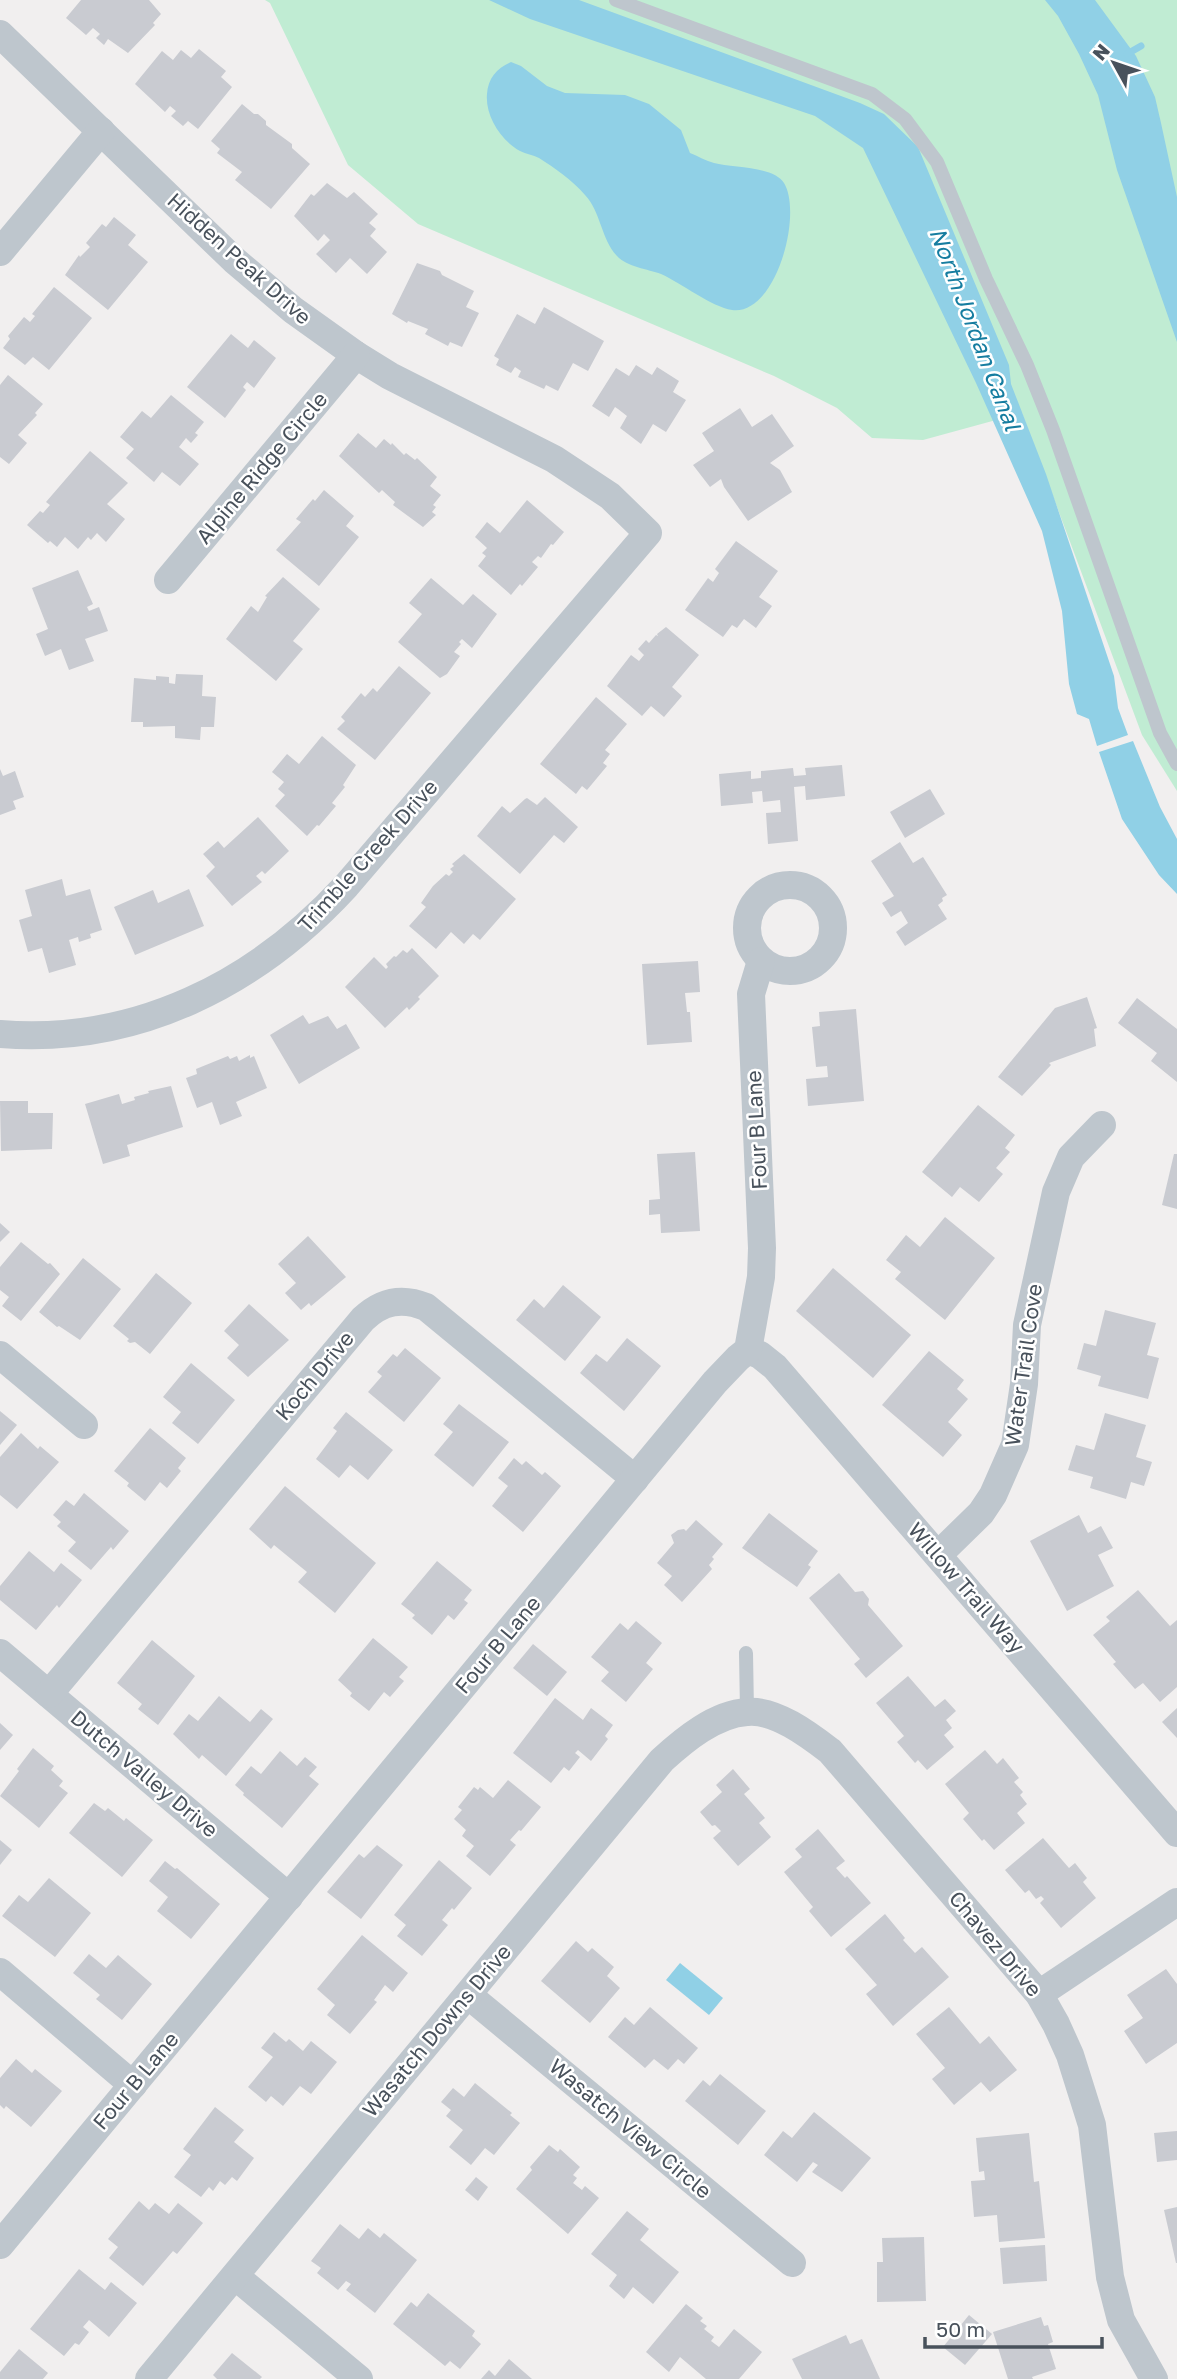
<svg xmlns="http://www.w3.org/2000/svg" width="1177" height="2379" font-family="'Golos Text',sans-serif">
  <style>
    .green { fill: #c0ecd3 }
    .water { fill: #90d0e6 }
    .lines { fill: none; stroke-linecap: round; stroke-linejoin: round }
    .stream { stroke: #90d0e6; stroke-width: 7 }
    .building { fill: #c9cbd1 }
    .service { stroke: #bec6cd; stroke-width: 14 }
    .minor { stroke: #bec6cd; stroke-width: 28 }
    .labels { text-anchor: middle; stroke-width: 5; stroke-linejoin: round; paint-order: stroke }
    .street-label { font-size: 21px; fill: #48515b; stroke: #fff }
    .water-label { font-size: 23px; font-style: italic; fill: #167da0; stroke: #fff }
  </style>
  <rect width="100%" height="100%" fill="#f1efef"/>
  <path class="green" d="M265 0H1177V791L1142 735 1022 413 923 440 872 438 837 408 774 376 418 224 348 165 270 3Z"/>
  <g class="water">
    <path d="M489 0H579L860 103 884 114 918 147 1009 365 1011 384 1046 474 1114 676 1118 708 1128 735 1097 746 1089 719 1077 714 1069 684 1062 611 1042 531 976 383 863 148 815 116 530 19Z"/>
    <path d="M1045 0H1095L1136 56 1155 97 1161 123 1177 197V342L1117 170 1098 95 1079 54 1058 16Z"/>
    <path d="M511 62 521 66 547 86 565 93 625 95 649 104 681 130 690 153C698 156 706 161 714 163 732 168 774 166 784 183 803 214 776 316 732 310 712 307 681 283 661 274 648 269 627 267 617 256 601 239 601 212 585 195 573 181 555 168 539 158 533 155 526 154 520 151 500 140 485 115 487 94 488 78 497 68 511 62Z"/>
    <path d="M1133 741 1160 807 1177 839V894L1159 875 1122 819 1099 752Z"/>
    <path d="M680 1963 723 1998 709 2015 666 1980Z"/>
  </g>
  <g class="lines">
    <path class="stream" d="M1127 54 1141 46"/>
  </g>
  <g class="building">
    <path d="M81 0H149L161 14 153 23 155 25 128 53 108 39 104 45 96 38 100 34 93 28 86 35 66 18Z"/>
    <path d="M199 49 226 71 221 77 232 87 198 129 188 121 183 126 171 116 176 111 170 106 165 112 135 84 162 51 173 60 181 50 191 58Z"/>
    <path d="M242 104 254 114H258L266 121V125L292 144V148L310 164 271 209 235 180 242 172 217 153 220 149 211 141Z"/>
    <path d="M327 183 347 198 354 192 378 214 369 223 376 229 370 236 387 252 367 274 350 258 336 273 316 254 330 240 324 234 318 241 294 216 311 194 314 196Z"/>
    <path d="M114 217 136 235 128 245 148 262 108 310 65 275 79 255 80 257 90 247 86 243 102 224 106 227Z"/>
    <path d="M417 263 440 271 442 275 474 291 466 307 479 313 462 347 450 342 448 346 425 334 428 329 408 321 407 323 392 314Z"/>
    <path d="M54 287 92 318 49 370 33 357 25 365 3 348 10 339 8 336 24 317 30 322 35 316 32 314Z"/>
    <path d="M544 307 604 341 588 371 573 363 558 391 546 385 544 389 518 377 521 371 515 367 511 373 496 365 499 359 494 356 517 314 535 324Z"/>
    <path d="M231 334 248 348 254 340 276 358 254 388 247 382 243 387 246 390 225 418 187 387Z"/>
    <path d="M636 365 652 375 657 367 679 381 673 392 686 400 666 432 653 424 641 444 620 428 627 416 618 409 615 407 609 417 592 406 616 368 629 376Z"/>
    <path d="M8 375 43 404 35 413 37 415 18 435 27 443 9 464 0 457V385Z"/>
    <path d="M171 395 204 422 195 433 198 435 191 443 186 438 179 447 199 464 180 486 162 472 154 482 126 458 134 449 120 437 142 411 151 418Z"/>
    <path d="M740 408 752 427 772 414 794 446 770 463 780 470 792 492 748 521 724 487 721 479 710 487 693 465 714 451 702 433Z"/>
    <path d="M358 433 376 448 384 439 391 445 392 443 404 455 406 453 415 460 417 458 437 477 430 486 441 495 433 505 436 507 432 512 436 515 423 527 393 505 395 502 382 490 379 493 339 456Z"/>
    <path d="M90 451 128 483 107 504 125 519 106 542 97 533 91 540 88 537 78 549 65 537 57 547 50 541 48 543 27 525 40 511 43 513 50 505 46 502Z"/>
    <path d="M324 490 354 516 346 526 359 537 319 586 276 550 301 522 296 519 313 499 315 501Z"/>
    <path d="M527 500 564 532 553 545 551 544 541 558 538 556 532 562 538 567 522 586 520 584 511 595 478 566 486 556 482 553 487 548 475 537 487 522 500 533Z"/>
    <path d="M736 541 778 571 759 597 772 606 756 628 744 619 737 628 732 625 723 637 685 610 708 578 713 582 719 573 715 569Z"/>
    <path d="M78 570 93 604 87 607 89 611 99 607 108 631 85 639 94 661 69 670 61 649 45 656 36 634 48 629 32 588Z"/>
    <path d="M283 577 320 609 293 641 303 649 276 681 226 639 251 606 258 612 267 597 265 596Z"/>
    <path d="M431 578 463 605 473 594 497 614 472 648 462 639 459 642 461 644 454 652 460 656 447 674 440 678 398 642 422 614 409 603Z"/>
    <path d="M666 627 699 655 672 687 682 696 664 717 651 706 642 716 607 686 631 655 639 661 644 655 638 649 646 640 649 643 656 635 658 636 657 634Z"/>
    <path d="M399 666 431 693 375 760 337 729 345 721 341 717 361 693 365 697 373 688 377 692Z"/>
    <path d="M176 674 203 675 202 696 216 697 214 727H201L200 740 175 738V726L143 727V722H131L134 678 156 680V676L169 677V683L175 684Z"/>
    <path d="M596 697 627 724 605 750 610 754 603 763 607 766 587 790 582 786 576 794 540 764Z"/>
    <path d="M322 736 356 765 343 785 345 787 332 803 336 806 319 826 317 825 307 836 275 806 285 795 278 789 284 782 272 772 287 754 299 764Z"/>
    <path d="M842 765 845 796 806 800 805 786 794 787 798 841 768 844 766 813 781 812 780 800 763 802 762 791 752 792 753 803 721 806 719 774 751 771V779L761 778V771L793 768 794 776 806 775 805 768Z"/>
    <path d="M0 769 3 776 15 771 24 797 13 801 16 809 0 815Z"/>
    <path d="M930 789 945 814 905 838 890 812Z"/>
    <path d="M545 797 578 827 564 843 554 835 520 874 477 836 502 806 510 813 525 799 527 798 537 805Z"/>
    <path d="M258 817 289 851 265 874 262 871 256 876 262 882 232 906 206 876 215 867 203 854 218 841 224 848Z"/>
    <path d="M900 842 913 863 923 857 947 895 942 898 943 901 938 905 947 919 905 946 896 932 908 923 901 911 891 917 882 903 894 896 871 861Z"/>
    <path d="M464 854 516 899 480 940 473 934 464 944 451 932 436 949 409 926 426 907 421 903 433 886 446 874 449 876 453 872 450 869 454 866 452 864Z"/>
    <path d="M62 879 66 896 90 889 102 930 90 934 91 938 79 942 78 937 69 940 76 965 49 973 42 948 28 952 19 920 32 916 25 890Z"/>
    <path d="M189 889 204 926 135 955 114 907 153 890 158 903Z"/>
    <path d="M412 948 439 976 418 997 420 999 409 1010 407 1007 385 1028 345 987 374 957 386 969 388 967 386 964 394 956 396 957 403 950 407 953Z"/>
    <path d="M698 961 700 992 685 993 687 1012H690L692 1042 647 1045 642 964Z"/>
    <path d="M1087 997 1097 1028 1094 1029 1096 1046 1049 1063 1051 1065 1022 1096 998 1077 1055 1008Z"/>
    <path d="M1137 998 1177 1029V1082L1151 1061 1157 1053 1118 1023Z"/>
    <path d="M856 1009 864 1101 808 1106 806 1079 828 1077 827 1066 816 1067 812 1027 820 1026 819 1012Z"/>
    <path d="M303 1015 309 1024 328 1016 337 1029 346 1024 360 1048 299 1084 270 1035Z"/>
    <path d="M250 1055V1058L254 1056 267 1088 236 1102 242 1116 220 1125 212 1102 197 1108 186 1078 197 1074 196 1069 228 1056 230 1059 237 1056 239 1061Z"/>
    <path d="M171 1086 183 1127 127 1145 130 1156 103 1164 85 1104 119 1094 122 1104 135 1100 134 1097 149 1093 148 1091Z"/>
    <path d="M0 1101H28V1113H53L52 1149 1 1151Z"/>
    <path d="M978 1105 1015 1135 1005 1148 1010 1152 996 1168 1003 1174 979 1202 960 1187 952 1197 922 1172Z"/>
    <path d="M695 1152 700 1231 661 1233 660 1214 649 1215V1200L660 1199 657 1154Z"/>
    <path d="M1174 1154H1177V1209L1162 1205Z"/>
    <path d="M945 1217 995 1258 945 1320 895 1279 901 1272 886 1260 906 1235 920 1247Z"/>
    <path d="M0 1223 10 1232 0 1242Z"/>
    <path d="M308 1236 346 1277 311 1306 309 1303 301 1310 285 1293 296 1283 278 1264Z"/>
    <path d="M21 1242 48 1264 50 1263 60 1274 21 1321 2 1306 9 1297 0 1290V1267Z"/>
    <path d="M83 1258 121 1289 80 1340 59 1326 57 1327 39 1312Z"/>
    <path d="M833 1268 911 1335 873 1378 796 1311Z"/>
    <path d="M156 1273 192 1303 150 1354 135 1342 130 1343 127 1341 129 1339 113 1326Z"/>
    <path d="M563 1285 601 1317 565 1361 516 1320 534 1299 544 1308Z"/>
    <path d="M249 1304 289 1340 248 1377 227 1358 239 1345 224 1331Z"/>
    <path d="M1105 1310 1156 1323 1147 1355 1159 1358 1148 1399 1098 1386 1101 1376 1077 1369 1084 1343 1096 1346Z"/>
    <path d="M627 1338 661 1366 624 1411 580 1373 596 1354 607 1362Z"/>
    <path d="M405 1348 441 1378 404 1422 368 1392 382 1376 377 1372 393 1354 397 1357Z"/>
    <path d="M929 1351 964 1380 957 1389 968 1399 948 1422 962 1435 943 1457 882 1405Z"/>
    <path d="M191 1363 235 1400 198 1444 172 1423 181 1412 163 1397Z"/>
    <path d="M459 1404 509 1442 473 1487 434 1455 453 1432 443 1424Z"/>
    <path d="M0 1411 17 1425 0 1445Z"/>
    <path d="M346 1412 393 1450 368 1480 350 1465 339 1478 316 1459 337 1431 333 1428Z"/>
    <path d="M1105 1413 1146 1425 1136 1457 1152 1462 1144 1486 1131 1482 1126 1499 1090 1488 1093 1477 1068 1470 1076 1445 1094 1450Z"/>
    <path d="M150 1428 186 1458 178 1468 181 1471 167 1488 160 1482 145 1501 127 1486 129 1483 114 1471Z"/>
    <path d="M21 1433 38 1449 40 1446 59 1462 17 1509 0 1495V1457Z"/>
    <path d="M514 1458 522 1465 526 1461 542 1475 545 1472 561 1486 523 1532 492 1506 508 1486 498 1478Z"/>
    <path d="M285 1486 376 1563 335 1613 298 1582 307 1572 274 1545 271 1549 249 1529Z"/>
    <path d="M84 1493 129 1531 113 1550 111 1547 91 1570 68 1551 76 1542 57 1526 61 1522 53 1515 66 1500 74 1506Z"/>
    <path d="M769 1513 818 1551 808 1565 811 1567 797 1587 742 1548Z"/>
    <path d="M1079 1515 1088 1533 1101 1526 1113 1548 1098 1555 1114 1586 1067 1611 1030 1541Z"/>
    <path d="M696 1520 723 1544 712 1557 714 1559 709 1565 712 1569 682 1602 664 1585 672 1576 657 1563 674 1543 671 1535 678 1530 684 1529 686 1531Z"/>
    <path d="M29 1551 54 1572 61 1563 82 1580 59 1608 57 1605 36 1630 0 1600V1586Z"/>
    <path d="M437 1561 472 1590 464 1600 468 1603 454 1620 448 1615 432 1635 412 1618 415 1615 401 1604Z"/>
    <path d="M839 1573 855 1592 863 1591 869 1599 868 1605 903 1646 866 1678 854 1664 860 1659 809 1598Z"/>
    <path d="M1138 1590 1170 1626 1177 1620V1687L1160 1702 1143 1683 1135 1689 1113 1664 1116 1662 1093 1635 1110 1621 1106 1617Z"/>
    <path d="M636 1621 662 1643 646 1663 653 1669 626 1702 601 1681 609 1672 591 1657 620 1623 628 1630Z"/>
    <path d="M373 1638 408 1667 399 1677 404 1681 390 1697 384 1692 369 1711 350 1696 352 1693 338 1680Z"/>
    <path d="M152 1640 195 1676 158 1725 138 1709 142 1704 117 1683Z"/>
    <path d="M533 1644 567 1672 547 1696 513 1668Z"/>
    <path d="M908 1676 935 1707 945 1699 956 1711 946 1720 952 1728 944 1735 954 1747 927 1770 918 1760 915 1763 897 1742 904 1736 876 1703Z"/>
    <path d="M219 1696 250 1722 261 1709 273 1719 226 1776 202 1755 199 1759 173 1734 189 1714 198 1721Z"/>
    <path d="M555 1698 583 1720 591 1708 613 1725 605 1736 608 1739 591 1761 578 1750 575 1753 580 1757 569 1771 564 1767 551 1783 513 1753Z"/>
    <path d="M1177 1708V1738L1162 1722Z"/>
    <path d="M0 1723 13 1735 0 1750Z"/>
    <path d="M33 1748 54 1766 51 1770 63 1781 59 1786 68 1793 39 1828 0 1796 19 1771 17 1769Z"/>
    <path d="M985 1750 997 1764 1003 1758 1019 1778 1014 1782 1023 1792 1020 1795 1027 1804 1017 1813 1025 1823 994 1850 984 1839 982 1841 963 1819 969 1813 945 1784Z"/>
    <path d="M280 1751 297 1766 305 1757 317 1767 309 1776 319 1784 282 1828 243 1795 244 1793 235 1785 251 1766 261 1774Z"/>
    <path d="M733 1769 750 1789 744 1794 765 1818 759 1823 771 1837 738 1866 713 1838 721 1831 715 1825 712 1826 700 1812 722 1792 716 1785Z"/>
    <path d="M508 1780 541 1807 521 1831 519 1830 510 1840 516 1845 490 1876 466 1856 474 1846 462 1836 466 1830 454 1819 462 1810 458 1807 474 1787 478 1790 480 1787 493 1798Z"/>
    <path d="M94 1803 105 1811 108 1808 124 1821 126 1818 153 1840 122 1877 69 1833Z"/>
    <path d="M818 1829 845 1861 836 1868 845 1878 847 1876 871 1903 831 1937 809 1911 813 1907 784 1872 802 1857 795 1849Z"/>
    <path d="M1043 1838 1069 1868 1075 1863 1087 1878 1083 1882 1096 1898 1061 1928 1040 1903 1044 1899 1041 1896 1036 1899 1029 1890 1025 1893 1005 1870Z"/>
    <path d="M0 1840 12 1850 0 1865Z"/>
    <path d="M377 1845 403 1865 361 1919 327 1892 359 1854 364 1858Z"/>
    <path d="M439 1860 472 1888 454 1910 452 1908 442 1920 448 1925 422 1956 397 1936 406 1925 394 1915Z"/>
    <path d="M165 1861 175 1869 177 1868 220 1904 191 1939 157 1911 168 1897 149 1881Z"/>
    <path d="M49 1878 91 1913 55 1957 2 1916 19 1895 28 1902Z"/>
    <path d="M885 1914 905 1938 903 1940 915 1953 922 1947 949 1977 893 2026 866 1994 877 1985 845 1949Z"/>
    <path d="M362 1935 408 1973 393 1992 385 1985 374 2000 377 2002 350 2034 327 2015 335 2005 317 1989Z"/>
    <path d="M576 1941 588 1952 592 1948 614 1967 607 1976 620 1988 590 2023 541 1981Z"/>
    <path d="M89 1954 106 1968 118 1955 152 1984 122 2020 96 1999 100 1995 73 1973Z"/>
    <path d="M1166 1969 1177 1984V2043L1146 2064 1124 2031 1143 2018 1127 1995Z"/>
    <path d="M650 2007 698 2048 684 2064 678 2059 668 2070 654 2059 645 2068 608 2037 625 2017 634 2025Z"/>
    <path d="M949 2007 980 2044 989 2036 1017 2070 990 2092 981 2082 954 2105 932 2079 945 2068 916 2034Z"/>
    <path d="M274 2032 286 2042 289 2039 303 2051 311 2041 337 2062 311 2094 300 2086 283 2106 271 2096 266 2102 248 2087 273 2057 261 2048Z"/>
    <path d="M16 2059 32 2073 35 2069 62 2091 31 2127 6 2106 4 2109 0 2105V2078Z"/>
    <path d="M720 2074 766 2111 738 2145 685 2101 703 2080 710 2086Z"/>
    <path d="M475 2083 512 2113 510 2115 520 2123 494 2155 485 2148 471 2165 449 2147 463 2130 446 2116 451 2110 441 2102 453 2088 464 2097Z"/>
    <path d="M215 2107 244 2130 234 2142 254 2158 237 2181 232 2177 225 2185 220 2181 213 2191 209 2187 201 2197 174 2177 191 2155 183 2149Z"/>
    <path d="M814 2112 871 2158 842 2192 812 2172 818 2165 813 2162 797 2182 764 2155 783 2131 792 2138Z"/>
    <path d="M1177 2131V2160L1157 2162 1154 2133Z"/>
    <path d="M1029 2133 1034 2182 1039 2181 1045 2238 999 2242 997 2215 974 2217 971 2181 985 2180 984 2171 979 2172 976 2138Z"/>
    <path d="M549 2145 558 2152 560 2149 580 2167 573 2175 577 2178 573 2183 582 2190 585 2186 599 2198 568 2234 516 2189 532 2170 530 2167Z"/>
    <path d="M476 2177 488 2187 478 2201 465 2190Z"/>
    <path d="M139 2201 149 2210 155 2203 169 2214 178 2203 203 2223 177 2254 173 2251 143 2286 109 2258 118 2247 108 2239Z"/>
    <path d="M1177 2207V2263H1176L1164 2210Z"/>
    <path d="M627 2211 649 2229 640 2240 679 2272 653 2304 633 2287 624 2299 609 2286 617 2275 591 2254Z"/>
    <path d="M340 2224 359 2239 368 2228 380 2238 384 2233 417 2260 375 2313 346 2290 351 2284 346 2281 338 2290 317 2273 321 2268 311 2261Z"/>
    <path d="M924 2237 926 2301 877 2302V2262H883L882 2238Z"/>
    <path d="M1045 2245 1047 2281 1003 2284 1000 2248Z"/>
    <path d="M79 2269 105 2290 111 2282 137 2303 109 2337 89 2320 83 2327 89 2332 79 2345 75 2343 64 2356 30 2329Z"/>
    <path d="M428 2293 475 2331 472 2336 481 2344 460 2369 450 2361 445 2366 393 2324 411 2302 417 2307Z"/>
    <path d="M686 2304 703 2318 700 2321 707 2326 704 2329 714 2337 711 2341 719 2347 734 2329 762 2352 739 2379H706L680 2357 669 2372 646 2352Z"/>
    <path d="M969 2315 992 2334 965 2365 943 2347Z"/>
    <path d="M1041 2317 1044 2326 1048 2325 1053 2342 1048 2344 1056 2369 1032 2377 1033 2379H1008L993 2332Z"/>
    <path d="M846 2335 850 2344 862 2339 880 2379H802L792 2359Z"/>
    <path d="M19 2349 48 2373 43 2379H0V2372Z"/>
    <path d="M232 2353 262 2377 260 2379H217L213 2375Z"/>
    <path d="M509 2359 532 2379H481L489 2370 495 2376Z"/>
  </g>
  <g class="lines">
    <g class="service">
      <path d="M616 0 872 94 905 119 937 162 986 279 1027 365 1053 430 1160 733 1177 764"/>
      <path d="M746 1653 747 1711"/>
    </g>
    <g class="minor">
      <path d="M0 34 234 260 293 310 356 355 390 376 554 459 610 496 648 533 346 886C256 984 136 1045 0 1034"/>
      <path d="M0 252 101 131"/>
      <path d="M168 580 356 355"/>
      <circle cx="790" cy="928" r="43"/>
      <path d="M748 1350 760 1355 775 1367 1177 1833"/>
      <path d="M0 1355 84 1425"/>
      <path d="M938 1555 981 1513 993 1495 1015 1445 1024 1384 1027 1325 1056 1192 1071 1157 1102 1125"/>
      <path d="M0 1653 289 1897"/>
      <path d="M49 1694 363 1319C382 1301 402 1297 426 1307L635 1479"/>
      <path d="M0 1972 133 2085"/>
      <path d="M1039 1994 1177 1902"/>
      <path d="M468 1995 792 2263"/>
      <path d="M0 2245 715 1382 738 1358 748 1350 761 1277 762 1248 751 994 761 961"/>
      <path d="M235 2276 359 2379"/>
      <path d="M149 2379 662 1760C684 1740 715 1714 747 1712 775 1709 809 1735 830 1751L1039 1994 1056 2024 1070 2055 1092 2125 1110 2277 1121 2320 1154 2379"/>
    </g>
  </g>
  <g class="labels">
    <g class="street-label">
      <text transform="translate(239 259) rotate(42)" y="7">Hidden Peak Drive</text>
      <text transform="translate(262 468) rotate(-50)" y="7">Alpine Ridge Circle</text>
      <text transform="translate(368 856) rotate(-48)" y="7">Trimble Creek Drive</text>
      <text transform="translate(757 1130) rotate(-93)" y="7">Four B Lane</text>
      <text transform="translate(1024 1365) rotate(-82)" y="7">Water Trail Cove</text>
      <text transform="translate(315 1376) rotate(-50)" y="7">Koch Drive</text>
      <text transform="translate(966 1588) rotate(49)" y="7">Willow Trail Way</text>
      <text transform="translate(498 1645) rotate(-50)" y="7">Four B Lane</text>
      <text transform="translate(144 1774) rotate(40)" y="7">Dutch Valley Drive</text>
      <text transform="translate(995 1944) rotate(50)" y="7">Chavez Drive</text>
      <text transform="translate(437 2031) rotate(-50)" y="7">Wasatch Downs Drive</text>
      <text transform="translate(136 2081) rotate(-50)" y="7">Four B Lane</text>
      <text transform="translate(630 2129) rotate(40)" y="7">Wasatch View Circle</text>
    </g>
    <g class="water-label">
      <text transform="translate(975 329) rotate(69)" y="8">North Jordan Canal</text>
    </g>
  </g>
  <g transform="translate(1114 63) rotate(310)" stroke="#ffffff" stroke-width="5" paint-order="stroke">
  <path d="M0-5L12 26L0 18L-12 26Z" fill="#48515b"/>
  <text y="-10" font-size="19" font-weight="bold" text-anchor="middle" fill="#48515b">N</text>
  </g>
  <path d="M925 2337v10h177v-10" fill="none" stroke="#48515b" stroke-width="3.5"/>
  <text x="936" y="2337" font-size="21" fill="#48515b" stroke="#ffffff" stroke-width="5" paint-order="stroke">50 m</text>
</svg>
